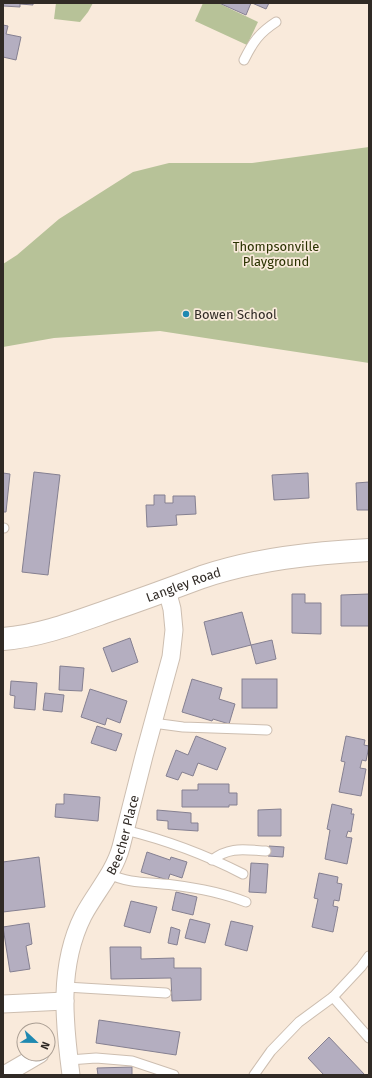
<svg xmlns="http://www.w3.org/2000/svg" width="372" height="1078" font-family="'Fira Sans',sans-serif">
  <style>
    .green { fill: #b7c298 }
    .building { fill: #b4aec0; stroke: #858091 }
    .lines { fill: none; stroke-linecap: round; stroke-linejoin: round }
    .service-casing { stroke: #cdbeb0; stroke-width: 11 }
    .minor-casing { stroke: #cdbeb0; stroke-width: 19 }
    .tertiary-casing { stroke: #cdbeb0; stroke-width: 24 }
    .service { stroke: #fff; stroke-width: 9 }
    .minor { stroke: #fff; stroke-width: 17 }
    .tertiary { stroke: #fff; stroke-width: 22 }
    .poi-dot { fill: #1f89b1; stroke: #f9eadb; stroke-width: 1.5 }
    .labels { text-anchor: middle; stroke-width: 3.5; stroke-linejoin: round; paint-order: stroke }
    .park-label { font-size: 13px; fill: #2a3200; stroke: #f9eadb }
    .poi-label { font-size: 13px; fill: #302a25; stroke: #f9eadb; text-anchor: start }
    .street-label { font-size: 13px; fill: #302a25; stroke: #f9eadb }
  </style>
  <rect width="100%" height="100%" fill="#f9eadb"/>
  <g class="green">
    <path d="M56 3H93L88 12 80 22 54 19Z"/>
    <path d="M203 3H218L258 22 247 45 195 21Z"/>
    <path d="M369 147V363L160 331 54 338 3 347V264L17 255 59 219 133 172 169 163H252Z"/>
  </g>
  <g class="building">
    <path d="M3 3H33V5L20 4V7L3 6Z"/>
    <path d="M219 3H251L246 15Z"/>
    <path d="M252 3H269L266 9Z"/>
    <path d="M3 25 8 26 6 34 21 37 16 60 3 57Z"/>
    <path d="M34 472 60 475 48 575 22 572Z"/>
    <path d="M3 473 10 474 6 512H3Z"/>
    <path d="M308 473 309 498 274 500 272 475Z"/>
    <path d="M369 482V510H357L356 483Z"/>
    <path d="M154 495H165V503H173V496H195L196 514 176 515 177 525 147 527 146 505H154Z"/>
    <path d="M292 594H305V603H321V634L292 633Z"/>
    <path d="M369 594V626H341V595Z"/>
    <path d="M242 612 251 645 212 655 204 622Z"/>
    <path d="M130 638 138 662 112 672 103 648Z"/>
    <path d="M272 640 276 659 256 664 251 645Z"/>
    <path d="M60 666 84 668 82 691 59 690Z"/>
    <path d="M192 679 222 688 219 699 235 704 229 724 213 719 212 721 182 712Z"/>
    <rect x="242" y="679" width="35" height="29"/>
    <path d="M11 681 37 683 35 710 14 708 15 696 10 695Z"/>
    <path d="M90 689 127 701 120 723 107 718 105 725 81 717Z"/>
    <path d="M45 693 64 695 62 712 43 710Z"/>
    <path d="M97 726 122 734 116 751 91 743Z"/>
    <path d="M196 736 226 748 217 770 198 763 193 776 182 772 178 780 166 776 176 750 188 755Z"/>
    <path d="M346 736 365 740 364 745 369 746 366 761 362 760 360 768 366 769 361 796 339 792 345 762 341 761Z"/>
    <path d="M198 784H229V793H237V805H229V807H182V790H198Z"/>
    <path d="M64 794 100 797 98 821 55 817 56 804H64Z"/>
    <path d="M332 804 352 809 351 814H354L351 832 348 831 346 837 352 838 347 864 325 859 330 830 327 829Z"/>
    <path d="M281 809V836H258V810Z"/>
    <path d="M157 810 191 813V823H198V831L168 829V821L157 820Z"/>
    <path d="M269 846 284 847 283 857 268 856Z"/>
    <path d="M147 852 170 860 171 857 187 862 182 878 170 874 168 880 141 872Z"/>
    <path d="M39 857 45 907 3 912V862Z"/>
    <path d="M251 863 268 864 266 893 249 892Z"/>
    <path d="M319 873 338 877 337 883 342 884 339 901 334 900 333 906 338 907 333 932 312 927 318 899 314 898Z"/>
    <path d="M176 892 197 897 193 915 172 910Z"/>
    <path d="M131 901 157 907 150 933 124 926Z"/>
    <path d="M190 919 210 924 205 943 185 938Z"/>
    <path d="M231 921 253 926 247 951 225 945Z"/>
    <path d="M29 923 32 944 26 946 30 969 10 972 3 927Z"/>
    <path d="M171 927 180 930 177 945 168 943Z"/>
    <path d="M110 947H141V959L174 958V968H201V1000L172 1001 171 978 111 979Z"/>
    <path d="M99 1020 180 1032 176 1055 96 1043Z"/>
    <path d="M329 1037 365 1075H324L308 1058Z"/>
    <path d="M132 1067V1075H98L97 1068Z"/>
  </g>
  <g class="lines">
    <defs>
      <g id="service">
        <path d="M244 60C253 42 259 33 276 22"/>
        <path d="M3 528H4"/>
        <path d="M153 723 183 727 267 730"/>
        <path d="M125 830C166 840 206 855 243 874"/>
        <path d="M212 860C230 846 245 850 266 851"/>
        <path d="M109 874C129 884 151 882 173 885 197 888 223 893 246 902"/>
        <path d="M66 987 166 993"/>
        <path d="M333 997 369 1038"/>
        <path d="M69 1060 96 1058 132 1061 174 1075"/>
        <path d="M254 1075 271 1051 299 1022 333 997 361 967 369 956"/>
      </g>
      <g id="minor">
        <path d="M3 1004 65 1001"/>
        <path d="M4 1075 40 1054"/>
        <path id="s1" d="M71 1075C64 1022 58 966 83 916 95 893 114 873 121 847L144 756 171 657 174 630 172 609 167 590"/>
      </g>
      <g id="tertiary">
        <path id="s2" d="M3 639C39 636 71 624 105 612 137 601 170 589 202 577 256 559 312 553 369 550"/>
      </g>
    </defs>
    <use href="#service" class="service-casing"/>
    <use href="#minor" class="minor-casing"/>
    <use href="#tertiary" class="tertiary-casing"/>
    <use href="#service" class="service"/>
    <use href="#minor" class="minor"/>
    <use href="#tertiary" class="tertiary"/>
  </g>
  <circle class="poi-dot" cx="186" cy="314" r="4"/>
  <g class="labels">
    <g class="park-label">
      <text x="276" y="251">Thompsonville<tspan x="276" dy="15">Playground</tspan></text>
    </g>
    <g class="poi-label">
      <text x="194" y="319">Bowen School</text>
    </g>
    <g class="street-label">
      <text dy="5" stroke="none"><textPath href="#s2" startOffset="189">Langley Road</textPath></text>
      <text dy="5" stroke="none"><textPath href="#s1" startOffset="253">Beecher Place</textPath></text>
    </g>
  </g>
  <rect width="372" height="1078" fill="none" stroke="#302a25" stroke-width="8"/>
  <g transform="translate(36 1042) rotate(112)"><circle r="19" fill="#f9eadb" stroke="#a99d92"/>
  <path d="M0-3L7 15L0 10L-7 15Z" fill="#1f89b1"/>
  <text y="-6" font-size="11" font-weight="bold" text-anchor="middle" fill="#302a25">N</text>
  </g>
</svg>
